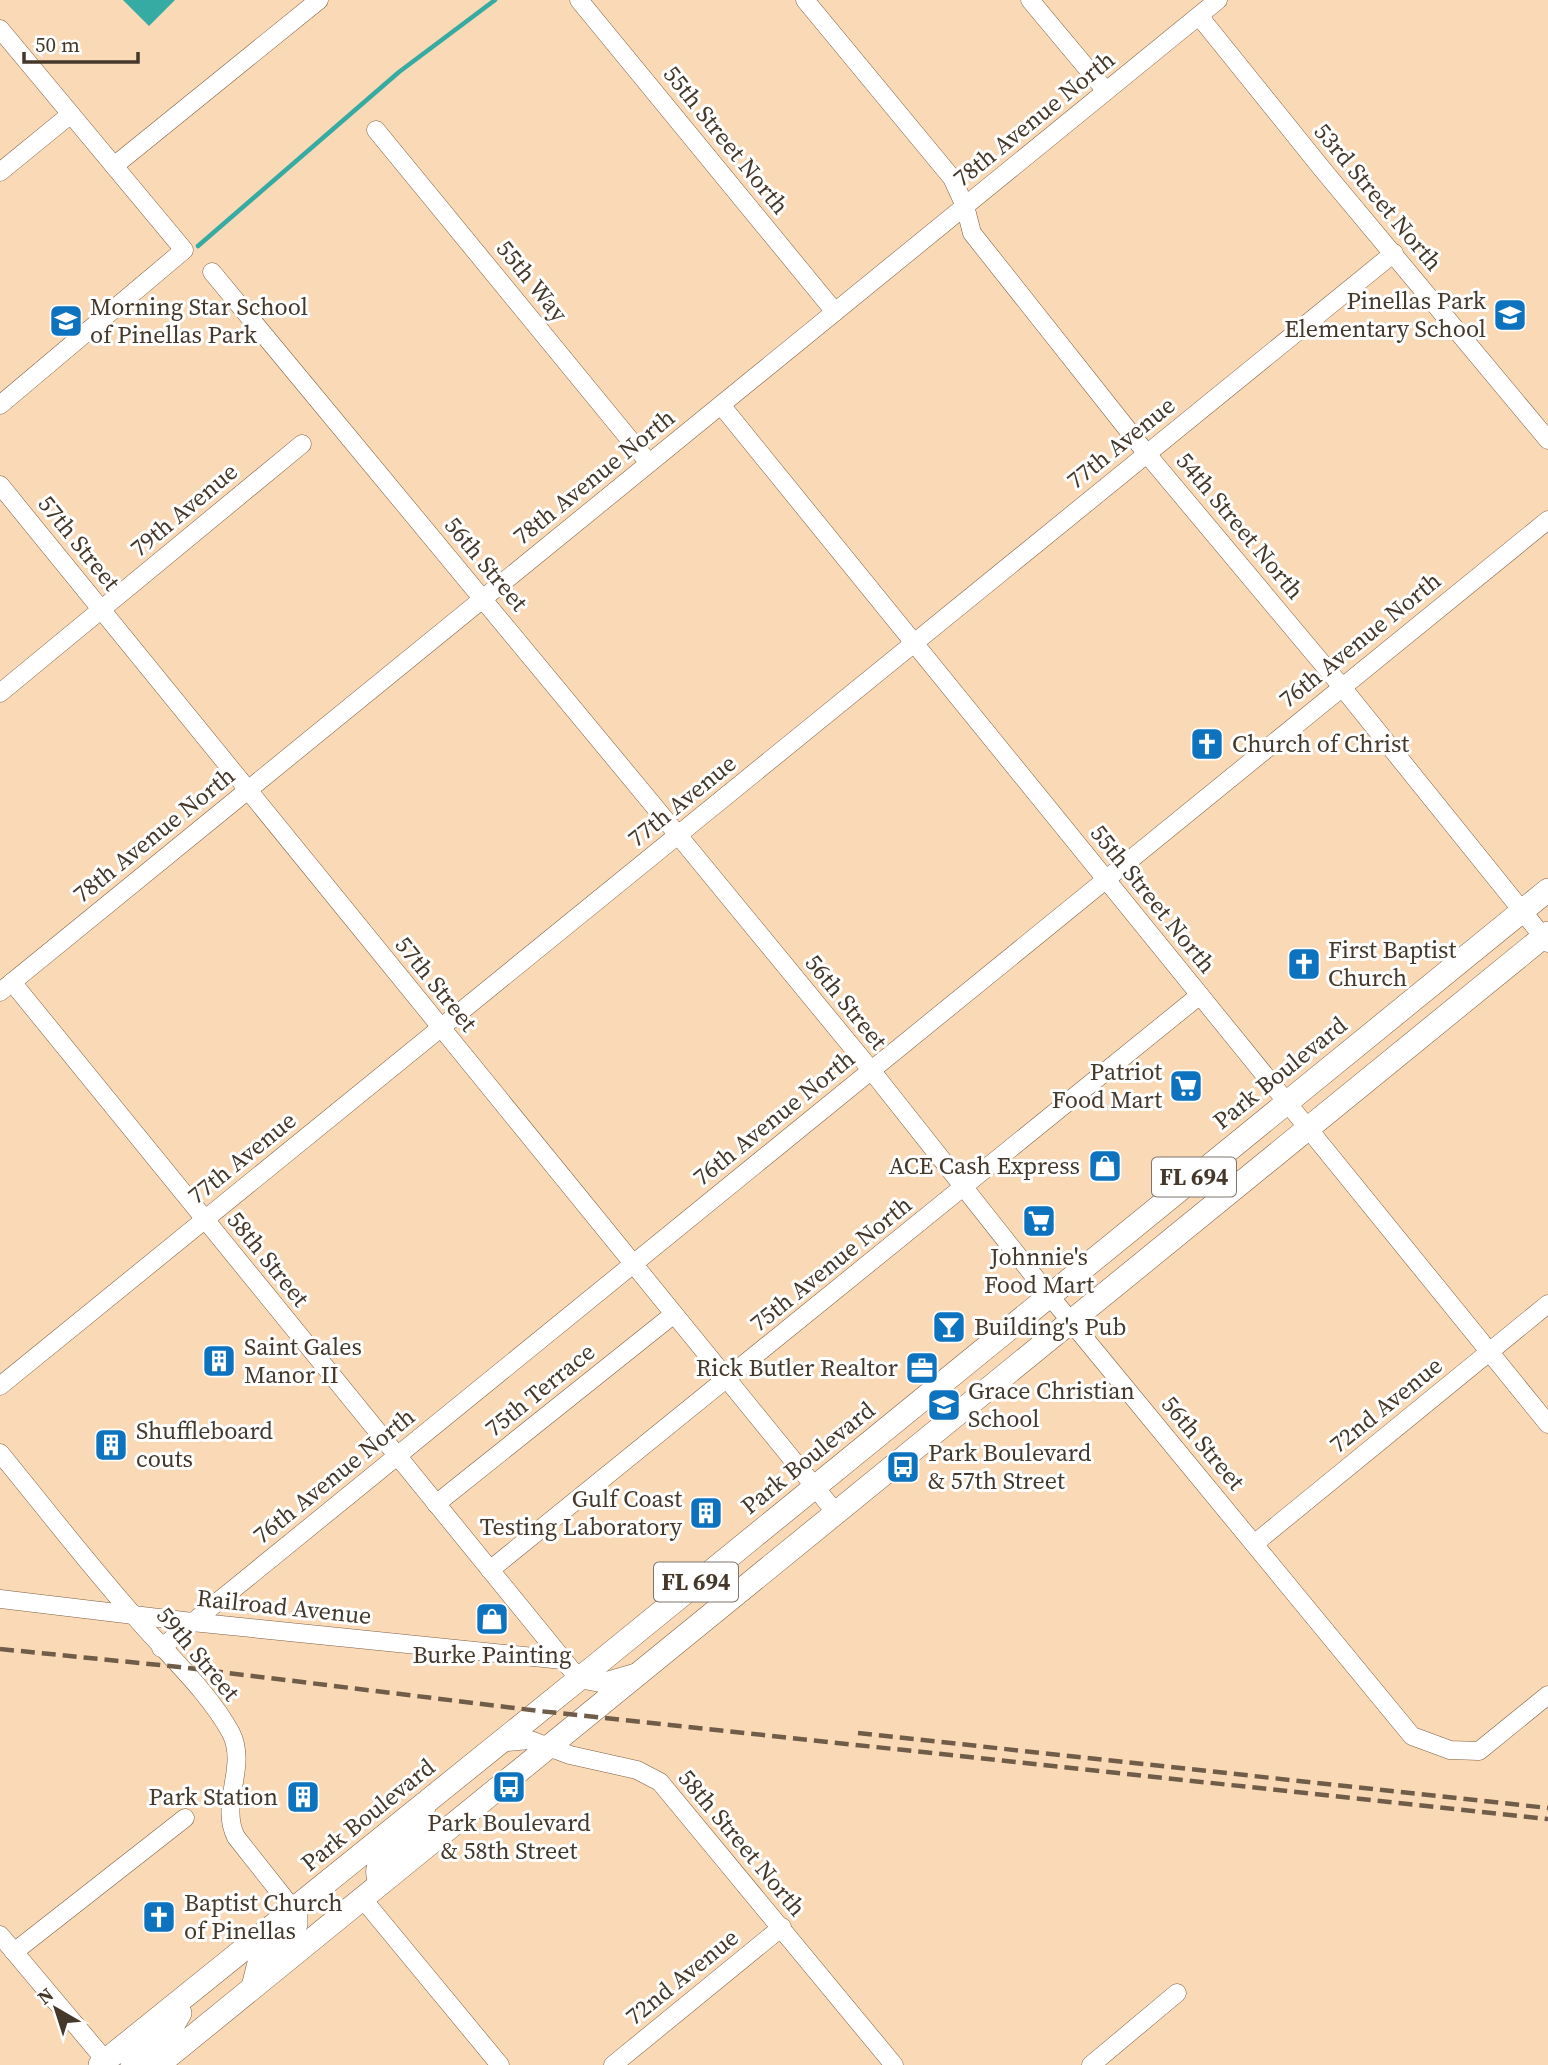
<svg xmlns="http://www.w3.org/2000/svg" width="1548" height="2065" font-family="'Source Serif 4',serif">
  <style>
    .water { fill: #35aba3 }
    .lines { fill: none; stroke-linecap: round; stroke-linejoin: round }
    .stream { stroke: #35aba3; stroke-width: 4.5 }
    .minor-casing { stroke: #7d6041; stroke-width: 19 }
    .major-casing { stroke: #7d6041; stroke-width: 24 }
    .minor { stroke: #fff; stroke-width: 18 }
    .major { stroke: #fff; stroke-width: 23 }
    .rail { stroke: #6f5d4a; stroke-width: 4.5; stroke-dasharray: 14 7; stroke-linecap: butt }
    .labels { text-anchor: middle; stroke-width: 6; stroke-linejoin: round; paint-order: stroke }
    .shield { fill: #fff; stroke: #7d746a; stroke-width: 2 }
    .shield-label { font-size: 23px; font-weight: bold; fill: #45382a }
    .street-label { font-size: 24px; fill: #45382a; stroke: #fff }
    .poi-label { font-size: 24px; fill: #45382a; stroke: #fff; text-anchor: start }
  </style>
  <rect width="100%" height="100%" fill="#fad9b6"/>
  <path class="water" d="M123 0H175L149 26Z"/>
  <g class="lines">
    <path class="stream" d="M198 246 399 72 495 0"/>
    <defs>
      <g id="minor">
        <path d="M579 0 835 312"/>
        <path d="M805 0 952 178 965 206 972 233 1147 454 1342 687 1548 943"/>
        <path d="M1030 0 1106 91"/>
        <path d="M1199 16 1323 170 1548 440"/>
        <path d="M0 29 184 250 0 405"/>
        <path d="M376 130 649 463"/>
        <path d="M114 166 319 0"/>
        <path d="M0 172 71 114"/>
        <path d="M212 272 678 835 871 1070 1049 1295 1412 1736 1450 1750 1479 1751 1548 1695"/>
        <path d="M721 405 1548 1424"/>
        <path d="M0 485 836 1513"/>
        <path d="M0 693 302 444"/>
        <path d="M12 982 579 1679 600 1683 638 1672"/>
        <path d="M0 992 1218 0"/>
        <path d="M0 1386 1394 253"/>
        <path d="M0 1453C45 1508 89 1565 136 1618 167 1654 209 1692 231 1733 248 1767 219 1803 236 1837L293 1909"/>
        <path d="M436 1504 674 1314"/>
        <path d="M1254 1544 1548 1304"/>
        <path d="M490 1570 1200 995"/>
        <path d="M0 1599 192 1622 563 1660"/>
        <path d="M161 1648 1548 520"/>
        <path d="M498 1743 530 1740 570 1755 637 1770 660 1782 894 2065"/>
        <path d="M362 1898 500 2065"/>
        <path d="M0 1935 105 2060"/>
        <path d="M14 1952 185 1818"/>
        <path d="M613 2065 782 1927"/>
        <path d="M1091 2065 1177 1993"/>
      </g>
      <g id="major">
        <path d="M381 1883C368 1860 396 1852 409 1837 416 1828 420 1818 424 1807"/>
        <path d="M253 1987 259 1963 296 1924V1915L293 1909"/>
        <path d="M100 2065 579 1679 1548 890"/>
        <path d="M132 2065 172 2027 180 2013"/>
        <path d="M158 2065 1548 933"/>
      </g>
    </defs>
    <use href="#minor" class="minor-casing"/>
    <use href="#major" class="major-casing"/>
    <use href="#minor" class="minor"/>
    <use href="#major" class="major"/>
    <g class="rail">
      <path d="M0 1649 179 1667 539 1711 1548 1819"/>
      <path d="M858 1733 1548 1808"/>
    </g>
  </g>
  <defs>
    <symbol id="school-square" viewBox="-11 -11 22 22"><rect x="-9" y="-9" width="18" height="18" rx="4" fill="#0d73bf" stroke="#fff"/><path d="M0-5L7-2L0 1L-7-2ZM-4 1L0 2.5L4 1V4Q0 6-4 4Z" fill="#fff"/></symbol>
    <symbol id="church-square" viewBox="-11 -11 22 22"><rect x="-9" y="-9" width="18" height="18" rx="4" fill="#0d73bf" stroke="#fff"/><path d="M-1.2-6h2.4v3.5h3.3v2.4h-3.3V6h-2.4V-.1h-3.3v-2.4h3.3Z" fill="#fff"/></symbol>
    <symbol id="supermarket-square" viewBox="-11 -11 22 22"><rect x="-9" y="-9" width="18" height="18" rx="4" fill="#0d73bf" stroke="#fff"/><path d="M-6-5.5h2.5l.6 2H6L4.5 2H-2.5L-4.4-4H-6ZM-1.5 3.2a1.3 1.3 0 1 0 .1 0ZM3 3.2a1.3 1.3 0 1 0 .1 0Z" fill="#fff"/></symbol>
    <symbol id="shop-square" viewBox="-11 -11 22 22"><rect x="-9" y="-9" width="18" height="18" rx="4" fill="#0d73bf" stroke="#fff"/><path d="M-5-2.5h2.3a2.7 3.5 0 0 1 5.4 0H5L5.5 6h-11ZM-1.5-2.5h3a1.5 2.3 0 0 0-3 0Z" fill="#fff"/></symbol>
    <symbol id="bar-square" viewBox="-11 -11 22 22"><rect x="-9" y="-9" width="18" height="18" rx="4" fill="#0d73bf" stroke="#fff"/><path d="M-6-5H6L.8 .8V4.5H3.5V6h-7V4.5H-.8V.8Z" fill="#fff"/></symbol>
    <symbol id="building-square" viewBox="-11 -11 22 22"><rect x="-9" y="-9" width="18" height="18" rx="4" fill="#0d73bf" stroke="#fff"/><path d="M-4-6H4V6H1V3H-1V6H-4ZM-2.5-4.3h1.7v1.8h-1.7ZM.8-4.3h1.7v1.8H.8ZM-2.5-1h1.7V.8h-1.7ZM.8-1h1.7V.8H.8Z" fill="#fff"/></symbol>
    <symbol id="office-square" viewBox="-11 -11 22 22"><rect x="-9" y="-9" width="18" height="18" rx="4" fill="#0d73bf" stroke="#fff"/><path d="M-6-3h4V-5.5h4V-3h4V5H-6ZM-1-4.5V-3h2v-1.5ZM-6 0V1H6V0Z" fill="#fff"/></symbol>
    <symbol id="bus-square" viewBox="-11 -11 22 22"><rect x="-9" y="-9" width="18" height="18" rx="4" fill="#0d73bf" stroke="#fff"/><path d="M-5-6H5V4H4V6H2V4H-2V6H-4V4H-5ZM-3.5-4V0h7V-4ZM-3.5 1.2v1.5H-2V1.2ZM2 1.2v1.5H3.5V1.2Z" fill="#fff"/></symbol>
  </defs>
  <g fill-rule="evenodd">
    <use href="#school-square" x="1491" y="296" width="38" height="38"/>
    <use href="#school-square" x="47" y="302" width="38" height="38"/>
    <use href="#church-square" x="1188" y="725" width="38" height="38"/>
    <use href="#church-square" x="1285" y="945" width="38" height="38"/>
    <use href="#supermarket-square" x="1167" y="1067" width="38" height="38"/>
    <use href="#shop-square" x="1086" y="1147" width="38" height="38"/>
    <use href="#supermarket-square" x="1020" y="1202" width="38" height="38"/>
    <use href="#bar-square" x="930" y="1308" width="38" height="38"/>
    <use href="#building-square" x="200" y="1342" width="38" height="38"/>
    <use href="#office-square" x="903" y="1349" width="38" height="38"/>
    <use href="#school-square" x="925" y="1386" width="38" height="38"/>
    <use href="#building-square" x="92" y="1426" width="38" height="38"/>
    <use href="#bus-square" x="884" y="1448" width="38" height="38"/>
    <use href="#building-square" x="687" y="1494" width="38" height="38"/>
    <use href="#shop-square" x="473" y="1600" width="38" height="38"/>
    <use href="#bus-square" x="490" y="1768" width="38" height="38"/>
    <use href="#building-square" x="284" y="1778" width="38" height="38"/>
    <use href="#church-square" x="140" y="1898" width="38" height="38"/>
  </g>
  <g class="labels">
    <g class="shield">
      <rect x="1152" y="1157.5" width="84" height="39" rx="5"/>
      <rect x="654" y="1562.5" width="84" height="39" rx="5"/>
    </g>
    <g class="shield-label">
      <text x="1194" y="1185">FL 694</text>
      <text x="696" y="1590">FL 694</text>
    </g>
    <g class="street-label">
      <text transform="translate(1034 119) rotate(-39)" y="8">78th Avenue North</text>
      <text transform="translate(726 140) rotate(51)" y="8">55th Street North</text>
      <text transform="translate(1378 197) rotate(50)" y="8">53rd Street North</text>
      <text transform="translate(532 281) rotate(51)" y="8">55th Way</text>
      <text transform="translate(1121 443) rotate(-39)" y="8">77th Avenue</text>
      <text transform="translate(594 477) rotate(-39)" y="8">78th Avenue North</text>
      <text transform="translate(184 510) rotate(-40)" y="8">79th Avenue</text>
      <text transform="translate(1240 526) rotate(50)" y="8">54th Street North</text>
      <text transform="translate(79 543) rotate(51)" y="8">57th Street</text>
      <text transform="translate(486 564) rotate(50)" y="8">56th Street</text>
      <text transform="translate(1360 640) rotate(-39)" y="8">76th Avenue North</text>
      <text transform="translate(682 801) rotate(-39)" y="8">77th Avenue</text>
      <text transform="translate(154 835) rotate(-39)" y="8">78th Avenue North</text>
      <text transform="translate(1153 899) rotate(51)" y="8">55th Street North</text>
      <text transform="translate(436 984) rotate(51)" y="8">57th Street</text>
      <text transform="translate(846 1002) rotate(51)" y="8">56th Street</text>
      <text transform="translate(1280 1073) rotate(-39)" y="8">Park Boulevard</text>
      <text transform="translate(774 1118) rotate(-39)" y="8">76th Avenue North</text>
      <text transform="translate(242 1158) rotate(-39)" y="8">77th Avenue</text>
      <text transform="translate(268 1259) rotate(51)" y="8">58th Street</text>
      <text transform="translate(831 1264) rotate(-39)" y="8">75th Avenue North</text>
      <text transform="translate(540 1390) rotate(-39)" y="8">75th Terrace</text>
      <text transform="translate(1386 1405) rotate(-39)" y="8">72nd Avenue</text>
      <text transform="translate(1203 1443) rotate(50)" y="8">56th Street</text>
      <text transform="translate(808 1458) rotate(-39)" y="8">Park Boulevard</text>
      <text transform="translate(334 1476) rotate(-39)" y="8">76th Avenue North</text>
      <text transform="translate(284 1607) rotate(6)" y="8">Railroad Avenue</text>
      <text transform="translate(198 1654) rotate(50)" y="8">59th Street</text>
      <text transform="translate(368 1815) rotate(-39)" y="8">Park Boulevard</text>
      <text transform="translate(742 1843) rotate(50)" y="8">58th Street North</text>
      <text transform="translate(682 1977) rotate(-39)" y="8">72nd Avenue</text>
    </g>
    <g class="poi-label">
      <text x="1486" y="309" text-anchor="end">Pinellas Park<tspan x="1486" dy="28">Elementary School</tspan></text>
      <text x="90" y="315">Morning Star School<tspan x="90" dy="28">of Pinellas Park</tspan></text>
      <text x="1232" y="752">Church of Christ</text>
      <text x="1328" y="958">First Baptist<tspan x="1328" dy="28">Church</tspan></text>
      <text x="1162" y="1080" text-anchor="end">Patriot<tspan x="1162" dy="28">Food Mart</tspan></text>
      <text x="1080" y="1174" text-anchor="end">ACE Cash Express</text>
      <text x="1039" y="1265" text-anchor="middle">Johnnie's<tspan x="1039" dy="28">Food Mart</tspan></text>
      <text x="974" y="1335">Building's Pub</text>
      <text x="244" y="1355">Saint Gales<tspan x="244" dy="28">Manor II</tspan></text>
      <text x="898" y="1376" text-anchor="end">Rick Butler Realtor</text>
      <text x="968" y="1399">Grace Christian<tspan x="968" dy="28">School</tspan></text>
      <text x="136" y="1439">Shuffleboard<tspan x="136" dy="28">couts</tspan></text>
      <text x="928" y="1461">Park Boulevard<tspan x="928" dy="28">&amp; 57th Street</tspan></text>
      <text x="682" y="1507" text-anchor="end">Gulf Coast<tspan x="682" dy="28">Testing Laboratory</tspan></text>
      <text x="492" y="1663" text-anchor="middle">Burke Painting</text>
      <text x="278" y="1805" text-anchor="end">Park Station</text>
      <text x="509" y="1831" text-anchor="middle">Park Boulevard<tspan x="509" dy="28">&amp; 58th Street</tspan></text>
      <text x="184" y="1911">Baptist Church<tspan x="184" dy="28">of Pinellas</tspan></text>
    </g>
  </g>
  <g transform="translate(56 2009) rotate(321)" stroke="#ffffff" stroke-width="5" paint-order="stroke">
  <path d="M0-5L12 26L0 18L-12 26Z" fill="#45382a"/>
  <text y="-10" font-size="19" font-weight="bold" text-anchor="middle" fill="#45382a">N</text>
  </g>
  <path d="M24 52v10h114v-10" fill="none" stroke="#45382a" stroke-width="3.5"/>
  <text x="35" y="52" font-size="21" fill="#45382a" stroke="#ffffff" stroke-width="5" paint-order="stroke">50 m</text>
</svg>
